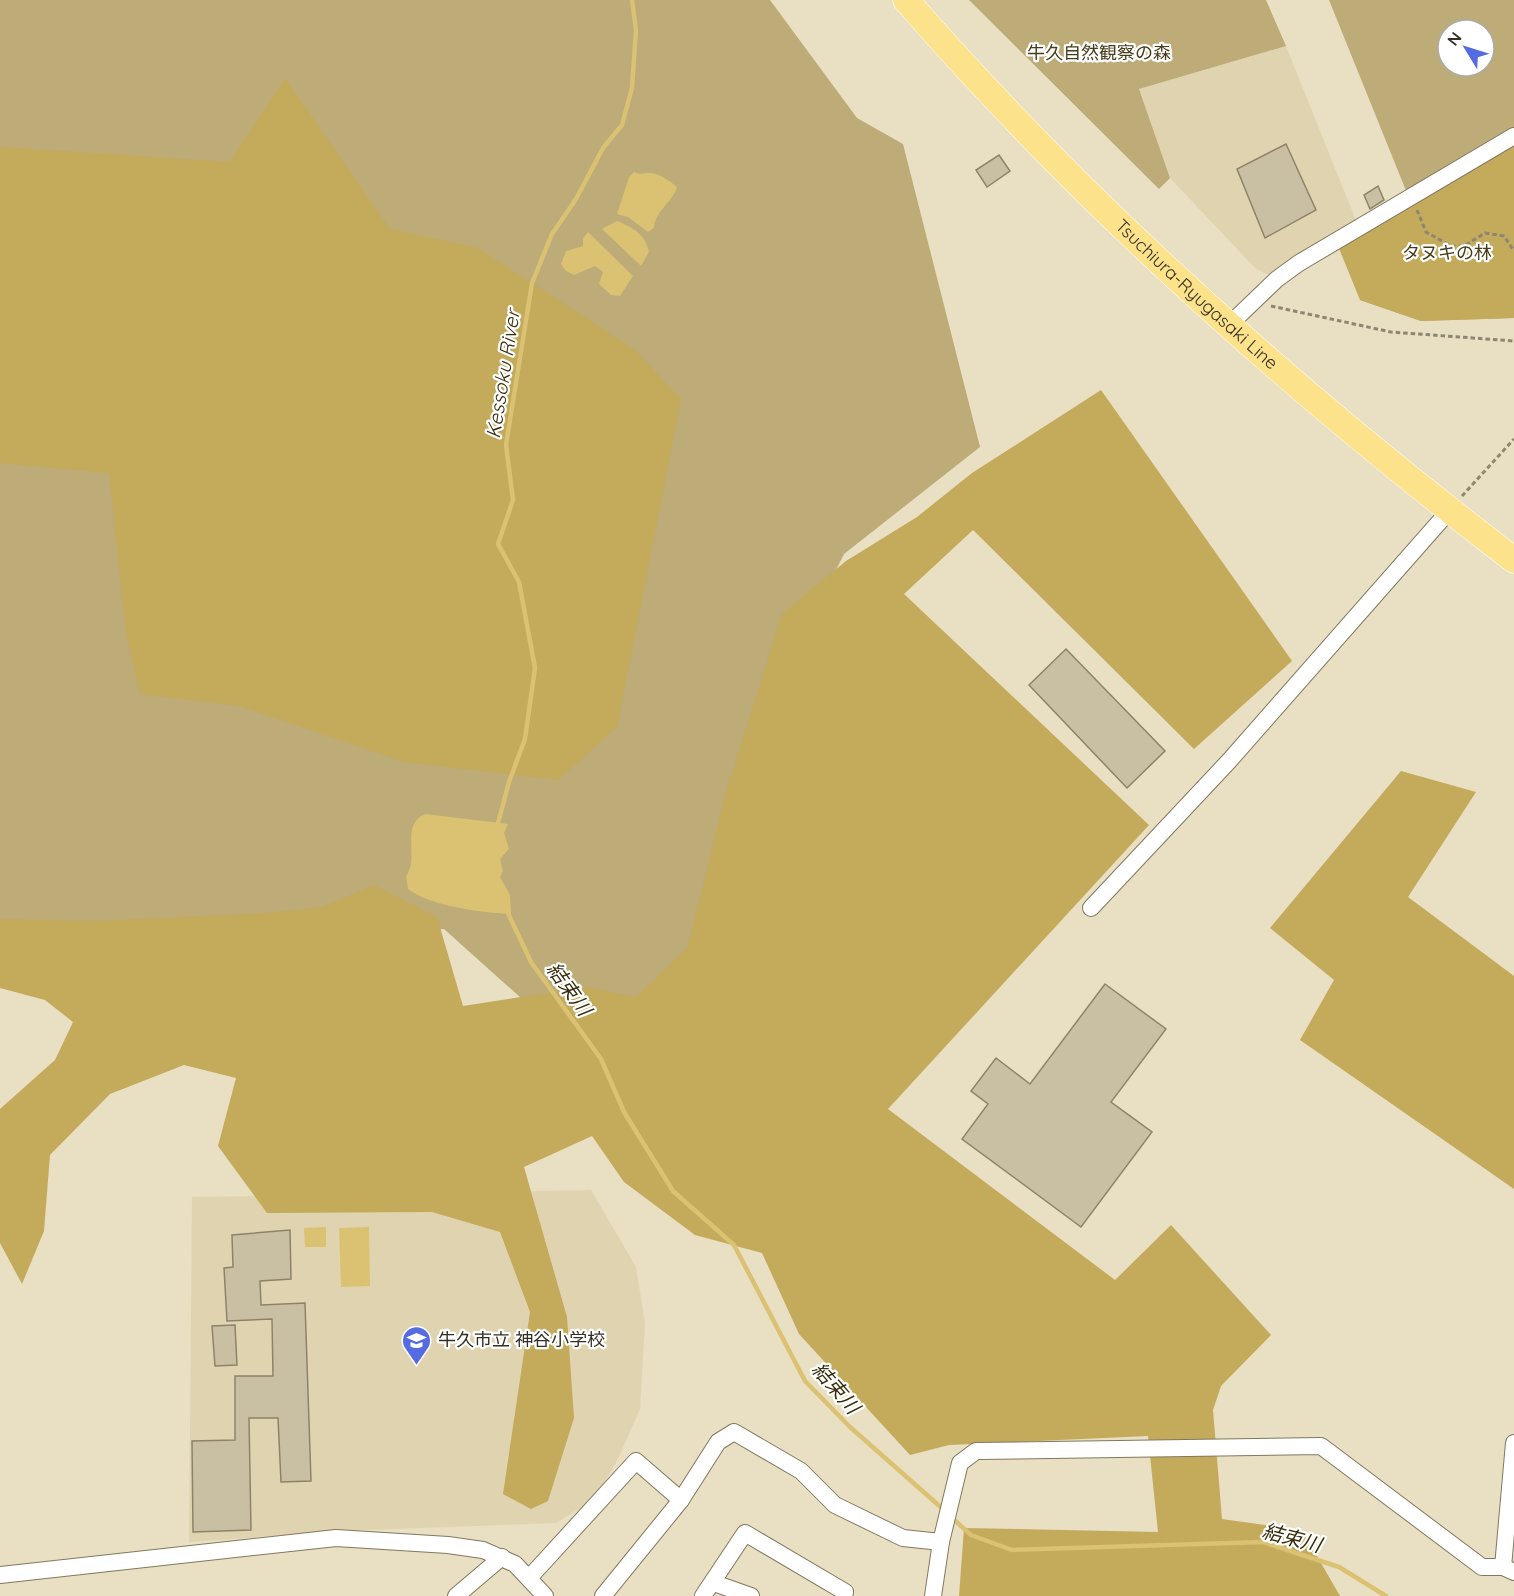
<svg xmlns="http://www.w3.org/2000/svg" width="1514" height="1596" font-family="Quicksand,'Noto Sans JP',sans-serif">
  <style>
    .built { fill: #e0d4b0 }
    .green { fill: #bdab78; fill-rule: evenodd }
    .forest { fill: #c4aa5b }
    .water { fill: #dbc172 }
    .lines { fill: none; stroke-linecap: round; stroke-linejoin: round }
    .stream { stroke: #dbc172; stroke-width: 4.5 }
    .building { fill: #c9c0a4; stroke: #8c8369; stroke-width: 1.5 }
    .street-casing { stroke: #81785e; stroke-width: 18 }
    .primary-casing { stroke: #fff; stroke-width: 27 }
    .path { stroke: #8c8672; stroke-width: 3; stroke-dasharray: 4.5 3; stroke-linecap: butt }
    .street { stroke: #fff; stroke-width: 16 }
    .primary { stroke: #fbe28b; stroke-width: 26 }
    .labels { text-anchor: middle; stroke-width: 4.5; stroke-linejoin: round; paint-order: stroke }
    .park-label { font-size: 18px; fill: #483d1a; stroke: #fff }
    .street-label { font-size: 18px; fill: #332f24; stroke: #fff }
    .poi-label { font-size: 18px; fill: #332f24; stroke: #fff; text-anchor: start }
    .water-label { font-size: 20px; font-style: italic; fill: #382d0a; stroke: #fff }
  </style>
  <rect width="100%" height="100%" fill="#e9dfc2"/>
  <g class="built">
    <path d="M1286 46 1359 228 1277 279 1256 269 1170 178 1139 89Z"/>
    <path d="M591 1190 636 1267 645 1323 640 1409 618 1459 594 1500 556 1523 342 1531 189 1542 192 1197Z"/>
  </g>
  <g class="green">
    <path d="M0 0H770L857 118 903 144 980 447 844 554 766 710 699 1046 569 1041 444 929 0 969Z"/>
    <path d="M969 0H1266L1286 46 1139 89 1170 178 1159 189Z"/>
    <path d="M1329 0H1514V318L1421 321 1360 300 1409 198ZM1448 30H1484V66H1448Z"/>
  </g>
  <g class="forest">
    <path d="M285 78 390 229 478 248 634 349 681 399 617 727 558 780 404 762 239 706 140 694 126 633 109 473 0 463V147L229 162Z"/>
    <path d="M1514 136V318L1421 321 1360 300 1336 241Z"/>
    <path d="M1101 390 1292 661 1194 749 973 530 904 594 1149 825 888 1109 1115 1280 1171 1225 1271 1335 1221 1386 1213 1410 1222 1519 1302 1530 1340 1596H959L964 1528 1158 1532 1148 1436 949 1445 910 1455 799 1334 762 1253 695 1235 624 1182 592 1136 524 1167 567 1317 574 1418 548 1501 531 1509 503 1494 530 1312 500 1232 432 1212 267 1213 218 1146 236 1078 184 1065 110 1094 50 1155 44 1231 22 1284 0 1243V1109L55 1060 73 1022 45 1000 0 988V919L93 921 268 913 322 907 374 885 437 917 463 1006 587 987 636 997 688 947 724 799 782 614 846 561 917 517 972 473Z"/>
    <path d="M1401 771 1476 792 1408 897 1514 976V1189L1300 1040 1334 980 1270 928Z"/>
  </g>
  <g class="water">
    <path d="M634 172C641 175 642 173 649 173 659 173 670 181 677 187 672 203 655 211 654 228L648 232 628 217 617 214 629 177Z"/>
    <path d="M617 221C634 228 645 234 649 252L641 266 602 229Z"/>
    <path d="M588 232 633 276 620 296 611 295 599 284 603 272 595 266 574 275 566 271 561 264 566 251 583 246V238Z"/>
    <path d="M426 814 508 824 504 833 509 849 500 859 503 871 500 877 510 895 511 914C484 913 429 906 408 889L406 876C420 858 399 824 426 814Z"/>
    <path d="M326 1227V1247H305L304 1228Z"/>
    <path d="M369 1227 370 1286 341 1287 339 1228Z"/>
  </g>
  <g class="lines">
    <g class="stream">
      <path d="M497 827 509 782 525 739 535 668 519 582 498 544 513 500 506 445 532 283 552 234 576 199 603 148 622 125 632 88 636 30 632 0"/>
      <path d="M506 909 531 962 601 1059 624 1112 673 1191 734 1245 805 1381 850 1427 944 1510"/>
      <path d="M950 1516 971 1535 1012 1550 1263 1542 1339 1567 1386 1596"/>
    </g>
  </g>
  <g class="building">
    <path d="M1286 144 1316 210 1265 238 1237 169Z"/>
    <path d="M999 155 1010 171 987 187 976 170Z"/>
    <path d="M1378 186 1384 200 1370 209 1364 195Z"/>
    <path d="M1066 649 1165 751 1127 788 1029 685Z"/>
    <path d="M1105 984 1166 1029 1111 1102 1152 1132 1081 1227 962 1139 988 1104 971 1091 996 1058 1030 1084Z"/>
    <path d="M290 1230 291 1279 260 1281 261 1305 305 1303 311 1481 281 1482 278 1418H249L251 1530 193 1532 192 1441 235 1440V1376H273L272 1319 227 1321 224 1268 233 1267 232 1235Z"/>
    <path d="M235 1325 237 1365 215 1366 212 1326Z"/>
  </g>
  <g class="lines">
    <defs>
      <g id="street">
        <path d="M1229 325 1277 279 1299 263 1514 136"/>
        <path d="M1091 908 1229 761 1449 511"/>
        <path d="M1503 1567 1514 1443"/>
        <path d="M0 1575 336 1538 448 1545 483 1550 515 1564 545 1596"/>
        <path d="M529 1578 636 1461 681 1500"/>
        <path d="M714 1583 751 1596"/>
        <path d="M456 1596 502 1557"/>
        <path d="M603 1596 681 1500 718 1442 734 1432 801 1471 835 1505 903 1538 941 1542"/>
        <path d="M703 1596 745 1533 845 1592 844 1596"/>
        <path d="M933 1596 941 1542 960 1463 976 1451 1321 1446 1482 1567H1503L1514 1572"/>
      </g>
      <g id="primary">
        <path id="s1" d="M906 0C1087 208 1295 393 1514 560"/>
      </g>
    </defs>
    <use href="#street" class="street-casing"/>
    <use href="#primary" class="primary-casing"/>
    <g class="path">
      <path d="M1417 210 1426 232 1451 246H1464L1485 233 1504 236 1514 251"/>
      <path d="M1271 306 1391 332 1514 341"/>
      <path d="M1462 496 1514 439"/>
    </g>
    <use href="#street" class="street"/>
    <use href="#primary" class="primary"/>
  </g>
  <defs>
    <symbol id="school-pin" viewBox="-11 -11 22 30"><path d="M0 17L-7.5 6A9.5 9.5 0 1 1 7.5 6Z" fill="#556be1" stroke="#fff"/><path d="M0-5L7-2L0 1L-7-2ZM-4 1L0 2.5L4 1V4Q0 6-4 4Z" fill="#fff"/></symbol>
  </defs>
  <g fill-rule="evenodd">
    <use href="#school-pin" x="400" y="1324" width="33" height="45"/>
  </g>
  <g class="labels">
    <g class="park-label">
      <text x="1099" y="59">牛久自然観察の森</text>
      <text x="1447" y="259">タヌキの林</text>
    </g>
    <g class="street-label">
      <text dy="6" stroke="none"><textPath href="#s1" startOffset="414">Tsuchiura-Ryugasaki Line</textPath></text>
    </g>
    <g class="poi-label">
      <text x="438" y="1346">牛久市立 神谷小学校</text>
    </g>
    <g class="water-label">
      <text transform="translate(503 374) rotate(-81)" y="7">Kessoku River</text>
      <text transform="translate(569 989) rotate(54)" y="7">結束川</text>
      <text transform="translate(836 1388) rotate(49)" y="7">結束川</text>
      <text transform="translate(1292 1538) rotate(15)" y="7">結束川</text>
    </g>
  </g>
  <g transform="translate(1466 48) rotate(308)"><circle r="28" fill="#ffffff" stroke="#adaca7" stroke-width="1.5"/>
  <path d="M0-4.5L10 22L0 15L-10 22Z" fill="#556be1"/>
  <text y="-9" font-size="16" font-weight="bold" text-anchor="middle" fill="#332f24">N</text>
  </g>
</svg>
